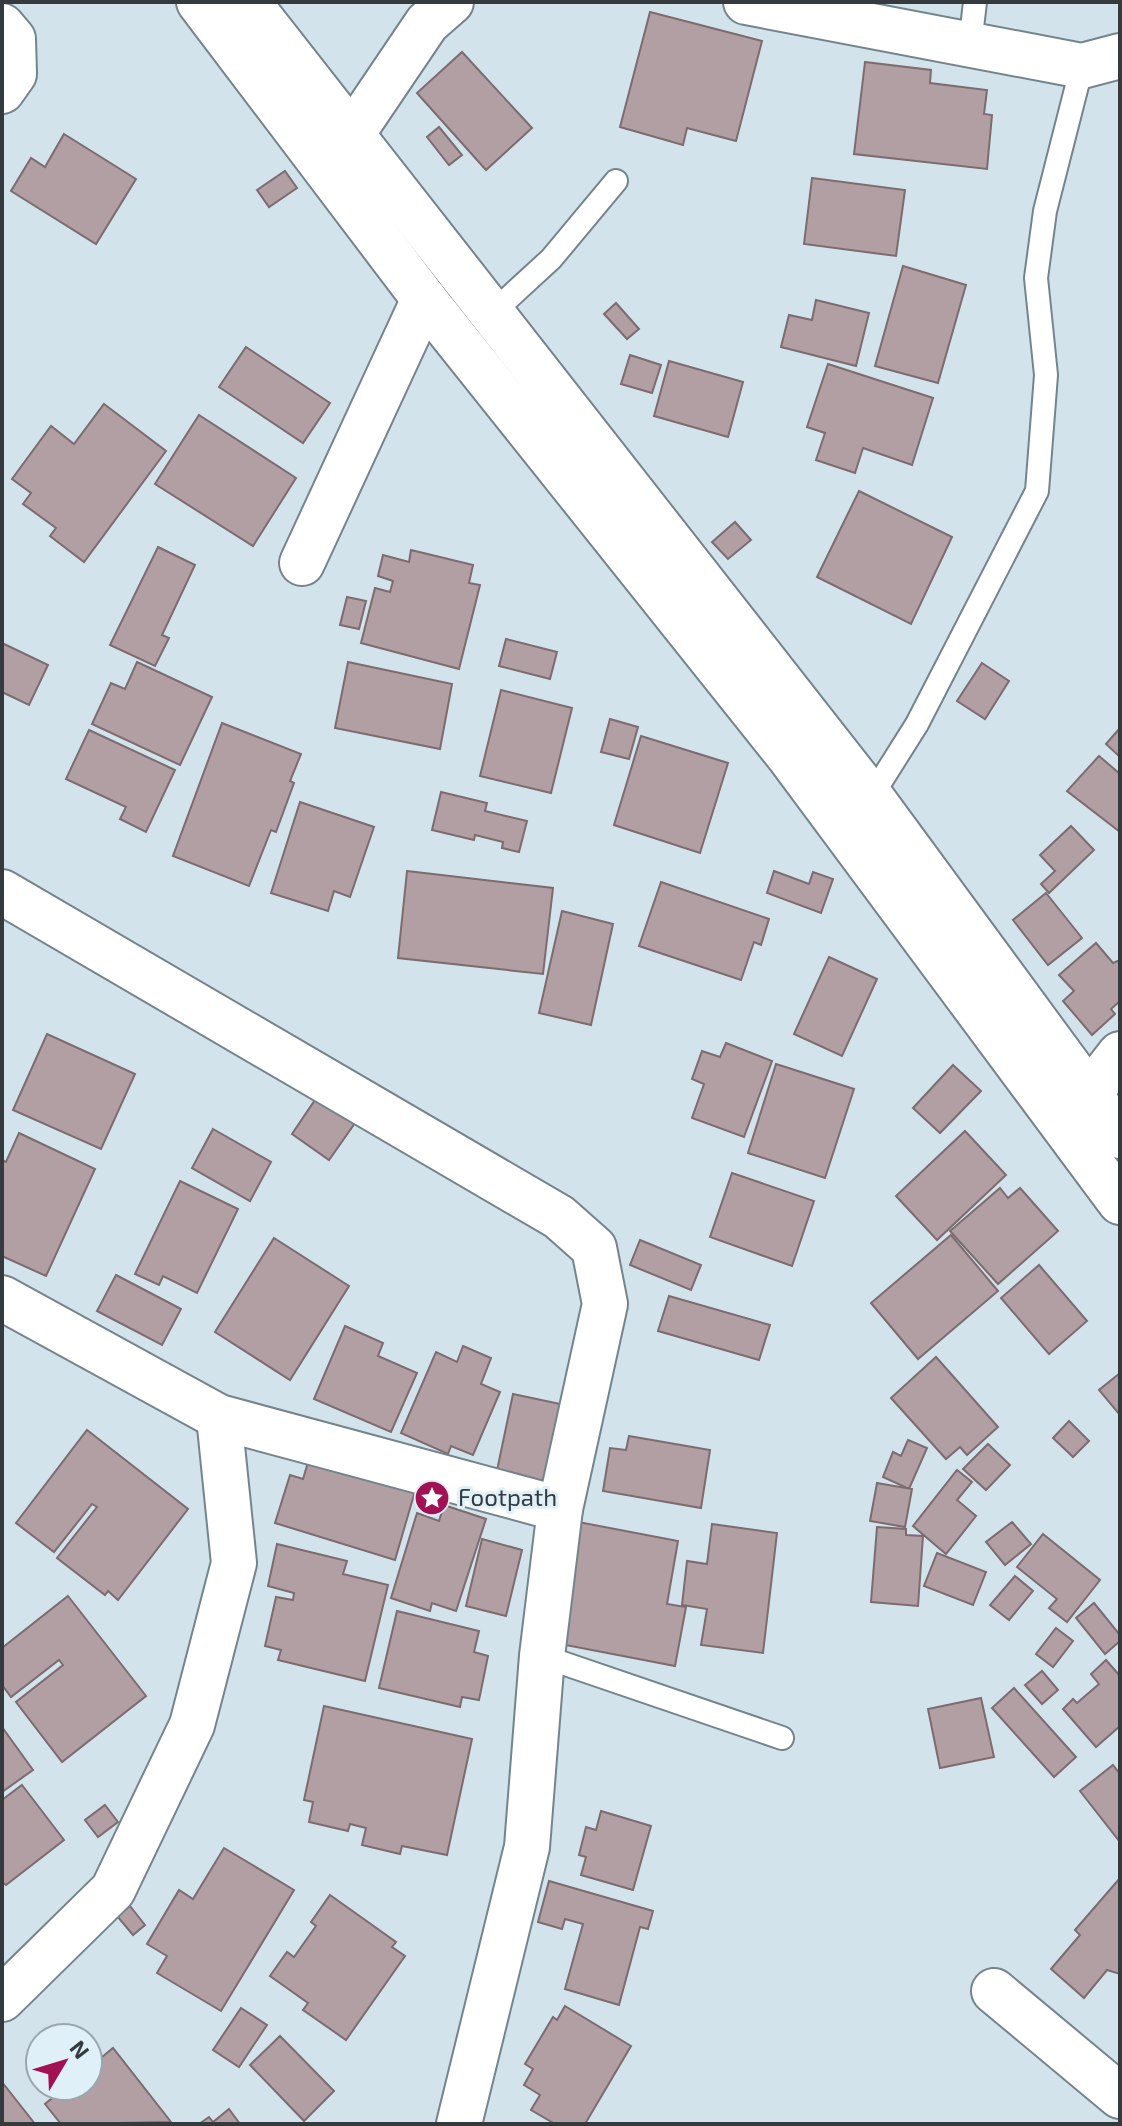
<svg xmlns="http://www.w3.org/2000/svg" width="1122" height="2126" font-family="'Exo 2',sans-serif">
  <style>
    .building { fill: #b19fa4; stroke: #7c6b6f; stroke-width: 2 }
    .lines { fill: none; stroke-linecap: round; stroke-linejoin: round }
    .service-casing { stroke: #75848c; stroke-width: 26 }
    .minor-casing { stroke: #75848c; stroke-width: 48 }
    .service { stroke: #fff; stroke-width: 22 }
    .minor { stroke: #fff; stroke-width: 44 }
    .labels { text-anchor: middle; stroke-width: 6; stroke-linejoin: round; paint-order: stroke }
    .poi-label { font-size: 24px; fill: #343a3e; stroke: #dff0f9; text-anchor: start }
  </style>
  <rect width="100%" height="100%" fill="#d2e3ec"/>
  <g class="building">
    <path d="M650 12 762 41 736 141 687 128 683 145 620 127Z"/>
    <path d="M462 52 532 128 486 170 417 93Z"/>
    <path d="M865 62 931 70 930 83 987 90 984 114 992 115 987 169 854 154Z"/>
    <path d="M439 127 462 155 449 165 427 137Z"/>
    <path d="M64 134 136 179 96 244 11 191 31 158 45 167Z"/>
    <path d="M285 171 297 188 269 207 257 190Z"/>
    <path d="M812 178 905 190 896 256 804 244Z"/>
    <path d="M903 266 966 285 938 383 875 366Z"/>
    <path d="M816 300 869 313 856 366 781 347 789 315 812 320Z"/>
    <path d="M616 303 639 329 627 339 604 314Z"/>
    <path d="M246 347 330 403 303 443 219 387Z"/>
    <path d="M630 355 661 365 652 393 621 384Z"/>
    <path d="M669 361 743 382 728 437 654 416Z"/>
    <path d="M828 364 933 398 912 465 863 448 855 473 816 460 825 433 807 427Z"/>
    <path d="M104 404 166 451 84 562 50 536 56 528 23 504 31 493 12 479 51 426 74 444Z"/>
    <path d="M199 415 296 478 253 546 155 484Z"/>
    <path d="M859 491 952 537 911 624 817 577Z"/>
    <path d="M735 522 751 540 728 559 712 542Z"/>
    <path d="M158 547 195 565 162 635 169 638 155 666 110 645Z"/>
    <path d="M411 550 473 565 469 583 480 585 459 669 361 643 375 588 390 592 393 581 378 576 383 555 409 562Z"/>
    <path d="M347 597 366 601 359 629 340 625Z"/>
    <path d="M506 639 557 652 550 679 499 666Z"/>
    <path d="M2 643 48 665 29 705 2 692Z"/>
    <path d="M137 662 212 697 180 765 92 724 111 683 125 689Z"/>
    <path d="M348 662 452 684 440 749 335 728Z"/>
    <path d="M982 663 1009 681 985 719 957 701Z"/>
    <path d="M501 690 572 708 551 793 480 776Z"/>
    <path d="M610 719 638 727 629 759 601 752Z"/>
    <path d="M222 723 301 754 290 781 294 783 276 832 271 830 249 886 173 856Z"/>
    <path d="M1120 728V757L1106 744Z"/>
    <path d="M89 730 175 770 146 832 120 819 126 807 66 779Z"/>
    <path d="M641 736 728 763 700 853 614 825Z"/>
    <path d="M1099 756 1120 774V832L1067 791Z"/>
    <path d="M441 792 487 803 485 811 527 821 519 852 502 848 503 842 475 835 474 840 432 830Z"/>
    <path d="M300 802 374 827 350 897 334 891 328 911 271 893Z"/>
    <path d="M1071 826 1094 850 1049 893 1041 884 1055 871 1040 855Z"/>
    <path d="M407 871 553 888 543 974 398 958Z"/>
    <path d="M774 871 809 884 813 872 833 879 821 913 767 893Z"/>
    <path d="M661 882 769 919 761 945 754 942 741 980 639 946Z"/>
    <path d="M1046 893 1082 938 1048 965 1013 920Z"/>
    <path d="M562 911 613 924 591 1025 539 1013Z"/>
    <path d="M1096 943 1113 963 1120 960V1001L1111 1009 1115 1014 1092 1035 1063 1001 1074 991 1059 975Z"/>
    <path d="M829 957 877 979 842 1056 794 1034Z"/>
    <path d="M47 1034 135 1074 101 1149 13 1110Z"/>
    <path d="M726 1043 772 1061 744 1137 692 1118 704 1084 692 1079 702 1051 720 1057Z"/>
    <path d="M776 1064 854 1089 825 1178 748 1153Z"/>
    <path d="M953 1065 981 1091 940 1133 913 1108Z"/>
    <path d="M317 1097 355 1123 329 1160 292 1134Z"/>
    <path d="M213 1129 271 1162 250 1201 192 1168Z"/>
    <path d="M965 1131 1006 1175 937 1240 896 1196Z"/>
    <path d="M19 1133 95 1169 46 1276 2 1256V1160L6 1162Z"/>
    <path d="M732 1173 814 1201 792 1266 710 1237Z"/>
    <path d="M180 1181 238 1209 197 1293 163 1276 159 1285 135 1274Z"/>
    <path d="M1000 1188 1008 1198 1020 1188 1058 1231 998 1284 950 1231Z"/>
    <path d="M951 1235 998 1291 918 1359 871 1303Z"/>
    <path d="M274 1238 349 1286 290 1380 215 1332Z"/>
    <path d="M640 1240 701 1265 691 1290 630 1265Z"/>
    <path d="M1039 1265 1087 1321 1049 1354 1001 1298Z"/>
    <path d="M116 1275 181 1309 162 1345 97 1311Z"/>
    <path d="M669 1296 770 1325 759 1360 658 1331Z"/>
    <path d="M345 1326 383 1343 378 1356 417 1373 391 1432 314 1399Z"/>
    <path d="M463 1346 491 1358 481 1384 500 1392 473 1455 451 1446 448 1454 401 1433 436 1352 457 1362Z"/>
    <path d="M936 1357 998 1427 967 1455 960 1447 946 1459 891 1398Z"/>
    <path d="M1120 1373V1415L1099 1390Z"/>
    <path d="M513 1394 565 1405 548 1492 495 1480Z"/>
    <path d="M1069 1421 1089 1441 1073 1457 1053 1438Z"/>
    <path d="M87 1430 188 1509 118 1600 108 1591 105 1595 57 1558 97 1507 92 1504 54 1552 16 1523Z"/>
    <path d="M629 1436 710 1450 701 1508 603 1491 610 1448 626 1450Z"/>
    <path d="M908 1440 927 1448 909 1489 883 1477 893 1452 901 1456Z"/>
    <path d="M988 1444 1010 1465 986 1490 963 1469Z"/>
    <path d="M312 1449 418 1481 395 1560 275 1523 290 1475 303 1479Z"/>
    <path d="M957 1470 972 1482 957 1500 976 1516 946 1554 913 1526Z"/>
    <path d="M877 1483 912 1489 905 1527 870 1521Z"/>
    <path d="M444 1505 486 1519 456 1611 432 1603 430 1611 391 1598 417 1513 439 1521Z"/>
    <path d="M573 1521 678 1541 667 1604 686 1607 675 1666 550 1642Z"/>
    <path d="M1012 1522 1031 1544 1005 1565 986 1542Z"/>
    <path d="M712 1524 777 1533 763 1653 701 1645 707 1609 682 1605 687 1561 707 1564Z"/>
    <path d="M877 1527 906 1529V1535L923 1536 918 1606 871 1602Z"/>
    <path d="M1043 1534 1100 1580 1067 1622 1049 1608 1057 1599 1017 1567Z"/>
    <path d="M482 1539 522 1550 506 1616 466 1606Z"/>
    <path d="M277 1544 347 1561 343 1574 388 1585 365 1681 278 1660 281 1650 265 1646 276 1597 293 1600 294 1593 268 1586Z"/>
    <path d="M937 1553 986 1572 973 1605 924 1586Z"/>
    <path d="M1015 1576 1033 1591 1009 1620 990 1605Z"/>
    <path d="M68 1596 146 1696 62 1762 16 1702 63 1665 59 1660 11 1697 2 1685V1648Z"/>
    <path d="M1094 1603 1120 1635V1641L1105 1654 1076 1618Z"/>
    <path d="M397 1611 479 1631 474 1652 488 1656 479 1700 462 1697 460 1707 379 1688Z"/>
    <path d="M1056 1628 1073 1641 1053 1667 1036 1654Z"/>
    <path d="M1106 1660 1120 1676V1726L1096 1747 1063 1709 1073 1699 1077 1703 1099 1684 1091 1674Z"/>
    <path d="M1042 1671 1058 1690 1042 1704 1025 1685Z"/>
    <path d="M1014 1688 1076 1757 1054 1777 992 1708Z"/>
    <path d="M981 1698 994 1757 940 1768 928 1709Z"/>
    <path d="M324 1706 472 1739 447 1855 402 1846 400 1854 362 1845 366 1828 350 1824 348 1831 309 1822 313 1802 304 1800Z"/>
    <path d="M2 1727 33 1770 2 1792Z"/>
    <path d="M1113 1765 1120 1774V1842L1080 1791Z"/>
    <path d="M22 1785 64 1840 6 1885 2 1882V1800Z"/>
    <path d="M105 1805 118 1822 98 1837 85 1820Z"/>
    <path d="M601 1811 651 1826 633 1890 581 1875 586 1857 579 1855 586 1827 596 1830Z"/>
    <path d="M224 1848 294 1890 221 2011 157 1973 167 1956 147 1944 179 1890 193 1899Z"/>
    <path d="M1120 1878V1974L1107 1970 1084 1998 1051 1969 1080 1935 1075 1930Z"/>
    <path d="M549 1881 653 1911 648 1929 640 1927 619 2005 565 1989 583 1924 565 1919 562 1929 538 1922Z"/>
    <path d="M330 1895 396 1942 392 1947 405 1956 346 2040 303 2010 308 2003 270 1976 287 1952 294 1957 316 1926 311 1922Z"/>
    <path d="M130 1906 145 1925 133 1935 117 1916Z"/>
    <path d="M565 2006 631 2046 585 2124H555L531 2110 540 2095 524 2085 533 2069 525 2064 553 2017 557 2020Z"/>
    <path d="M241 2008 267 2025 239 2067 213 2050Z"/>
    <path d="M280 2036 334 2091 304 2121 250 2065Z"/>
    <path d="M91 2045 102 2057 113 2048 171 2122 61 2124 45 2104 67 2086H88V2047Z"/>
    <path d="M2 2082 35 2124H2Z"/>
    <path d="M229 2109 240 2124H199L209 2117 213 2122Z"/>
  </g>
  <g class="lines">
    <defs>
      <g id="service">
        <path d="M970 45 975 2"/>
        <path d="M490 315 551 259 616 181"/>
        <path d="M871 797 917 724 1037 491 1046 375 1036 278 1045 211 1082 66"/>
        <path d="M542 1656 782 1738"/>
      </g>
      <g id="minor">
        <path d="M199 2 424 299 788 755 1120 1202"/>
        <path d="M248 2 871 797 1120 1136"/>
        <path d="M746 2 1082 66 1120 56"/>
        <path d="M2 26 13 39 14 74 2 91"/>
        <path d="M352 134 427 23 451 2"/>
        <path d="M302 563 424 299"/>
        <path d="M2 892 559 1217 594 1248 605 1304 560 1509 542 1656 527 1847 459 2124"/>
        <path d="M1089 1094 1120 1054"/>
        <path d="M2 1298 219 1417 560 1509"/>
        <path d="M994 1991 1120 2096"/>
        <path d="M2 1999 113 1890 192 1725 234 1563 219 1417"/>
      </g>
    </defs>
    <use href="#service" class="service-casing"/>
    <use href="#minor" class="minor-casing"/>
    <use href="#service" class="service"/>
    <use href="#minor" class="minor"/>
  </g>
  <defs>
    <symbol id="sight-disc" viewBox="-11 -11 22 22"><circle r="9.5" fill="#a21154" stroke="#dff0f9"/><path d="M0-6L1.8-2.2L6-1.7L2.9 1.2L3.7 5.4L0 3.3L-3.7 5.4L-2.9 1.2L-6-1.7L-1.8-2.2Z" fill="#fff"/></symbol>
  </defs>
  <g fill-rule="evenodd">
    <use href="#sight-disc" x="412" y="1478" width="40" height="40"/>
  </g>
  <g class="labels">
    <g class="poi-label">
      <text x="458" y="1506">Footpath</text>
    </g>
  </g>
  <rect width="1122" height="2126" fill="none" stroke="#343a3e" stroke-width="8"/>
  <g transform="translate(64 2062) rotate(52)"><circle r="38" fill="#dff0f9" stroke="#9ba7ae" stroke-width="2"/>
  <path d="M0-6L14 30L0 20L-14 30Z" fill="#a21154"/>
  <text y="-12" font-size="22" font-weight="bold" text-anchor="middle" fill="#343a3e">N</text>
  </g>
</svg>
